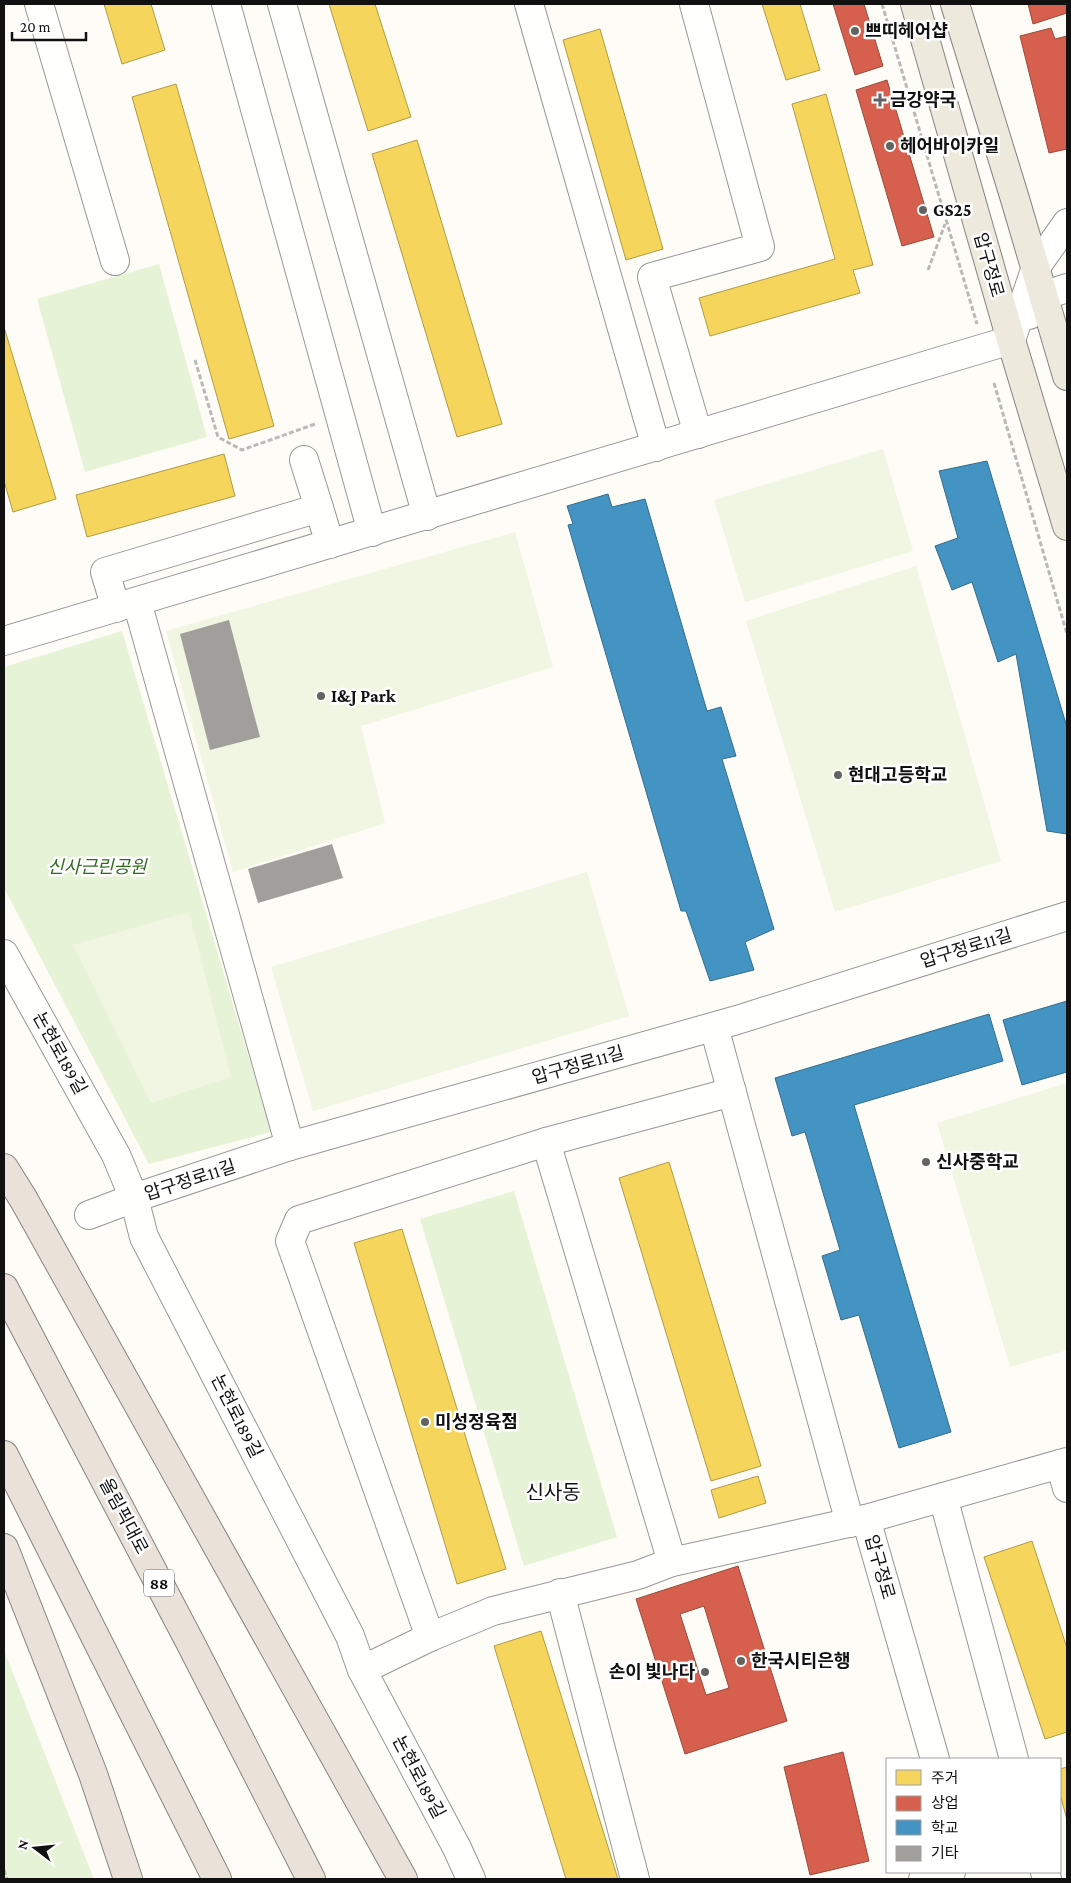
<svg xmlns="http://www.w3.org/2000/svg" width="1071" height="1883" font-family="'Crimson Pro','Noto Sans KR',serif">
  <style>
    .green { fill: #e7f3d7 }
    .pitch { fill: #f0f6e1 }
    .homes { fill: #f6d55c; stroke: #b19a46 }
    .shops { fill: #d6604d; stroke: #9b483b; fill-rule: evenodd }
    .schools { fill: #4393c3; stroke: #346c8e }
    .building { fill: #a19f9c }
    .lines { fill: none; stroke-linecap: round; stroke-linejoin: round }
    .minor-casing { stroke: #979795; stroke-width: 30 }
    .major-casing { stroke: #858482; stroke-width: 30 }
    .highway-casing { stroke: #858482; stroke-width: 30 }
    .path { stroke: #b9b9b8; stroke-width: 3; stroke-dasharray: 5 2.5; stroke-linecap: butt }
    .minor { stroke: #fffffe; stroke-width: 28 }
    .major { stroke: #ede9dc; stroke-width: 28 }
    .highway { stroke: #eae1d8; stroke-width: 28 }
    .poi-dot { fill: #646362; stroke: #fff; stroke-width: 2 }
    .labels { text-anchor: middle; stroke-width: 5; stroke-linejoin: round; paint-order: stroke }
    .shield { fill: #fff; stroke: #585858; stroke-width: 1 }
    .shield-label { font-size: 16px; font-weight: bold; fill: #111 }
    .poi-label { font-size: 18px; font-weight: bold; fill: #111; stroke: #fff; text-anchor: start }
    .street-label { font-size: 18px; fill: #111; stroke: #fff }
    .park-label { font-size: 18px; font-style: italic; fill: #2f6b1f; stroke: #fff }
    .quarter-label { font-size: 20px; fill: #111; stroke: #fff }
  </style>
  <rect width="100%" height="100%" fill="#fdfcf7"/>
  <g class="green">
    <path d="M159 264 207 437 85 472 37 299Z"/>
    <path d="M122 631 271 1132 149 1164 4 888V667Z"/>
    <path d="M514 1191 617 1537 524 1566 420 1219Z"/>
    <path d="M4 1650 94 1879H4Z"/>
  </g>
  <g class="pitch">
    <path d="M883 449 913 551 745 602 714 500Z"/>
    <path d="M515 532 553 667 361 726 385 823 233 872 166 631Z"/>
    <path d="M916 566 1001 861 835 912 746 621Z"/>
    <path d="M587 872 629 1016 313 1111 271 967Z"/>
    <path d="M189 912 231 1077 151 1103 73 945Z"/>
    <path d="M1067 1083V1350L1010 1367 937 1123Z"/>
  </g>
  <g class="homes">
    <path d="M104 4H151L165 50 122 64Z"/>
    <path d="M329 4H375L411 117 368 131Z"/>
    <path d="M762 4H800L820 70 786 80Z"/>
    <path d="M600 29 663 249 626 260 563 40Z"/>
    <path d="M176 84 274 426 229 439 132 97Z"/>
    <path d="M826 94 873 265 853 270 860 293 710 336 699 298 835 259 792 104Z"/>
    <path d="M417 140 502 424 457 437 372 154Z"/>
    <path d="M4 327 56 499 13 512 4 481Z"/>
    <path d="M224 454 235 496 87 537 76 495Z"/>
    <path d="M669 1162 761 1466 711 1481 619 1178Z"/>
    <path d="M402 1229 506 1569 457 1584 354 1243Z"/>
    <path d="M758 1476 766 1503 719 1518 711 1490Z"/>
    <path d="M1032 1541 1067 1648V1732L1045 1739 984 1557Z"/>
    <path d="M541 1631 618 1879H566L494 1646Z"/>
    <path d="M1067 1767V1820L1060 1794V1769Z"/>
  </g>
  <g class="shops">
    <path d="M833 4H864L883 66 855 75Z"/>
    <path d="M1028 4H1067V13L1033 24Z"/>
    <path d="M1051 28 1055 39 1067 36V149L1049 153 1020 36Z"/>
    <path d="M887 80 934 237 902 246 856 90Z"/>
    <path d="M738 1566 787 1721 685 1754 636 1599ZM704 1606 729 1688 706 1695 680 1614Z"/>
    <path d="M843 1752 869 1861 810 1875 784 1767Z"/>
  </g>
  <g class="schools">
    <path d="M987 461 1067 727V834L1047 831 1016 654 998 662 972 582 952 590 935 546 958 538 939 471Z"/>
    <path d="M608 494 612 507 645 499 707 711 721 707 736 756 722 759 774 929 745 942 754 970 710 981 686 911H681L568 525 573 524 567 506Z"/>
    <path d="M1067 1001V1072L1022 1085 1003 1020Z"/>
    <path d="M989 1014 1003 1061 854 1105 951 1432 899 1448 859 1315 841 1320 822 1256 840 1250 805 1132 792 1136 775 1078Z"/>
  </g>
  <g class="building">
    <path d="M229 620 260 737 210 750 180 634Z"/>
    <path d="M332 844 343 878 258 903 248 869Z"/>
  </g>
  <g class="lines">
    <defs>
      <g id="minor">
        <path d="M39 4 115 261"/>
        <path d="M226 4 372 532"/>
        <path d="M282 4 427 516"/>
        <path d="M529 4 656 447"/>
        <path d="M694 4 760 247 652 277 698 434"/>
        <path d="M1029 315 1043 296 1067 288"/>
        <path d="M1011 340 1036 267 1067 223"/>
        <path d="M304 460 319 508"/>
        <path d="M137 602 290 1146"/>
        <path d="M116 608 105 572 319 508 330 544"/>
        <path d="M4 641 1011 340"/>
        <path d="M4 954 116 1155 134 1198 144 1237 350 1636 362 1670 457 1848 471 1879"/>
        <path d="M714 1027 850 1523"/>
        <path d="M546 1142 732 1092"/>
        <path d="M89 1215 134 1198 290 1146 737 1020 1067 916"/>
        <path d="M1060 1464 1067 1488"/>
        <path d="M943 1497 1014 1759"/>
        <path d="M866 1519 935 1759"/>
        <path d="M560 1593 635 1879"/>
        <path d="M430 1637 290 1241 299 1220 546 1142 672 1562"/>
        <path d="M362 1670 430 1637 493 1611 638 1575 672 1562 866 1519 1067 1462"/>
        <path d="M1045 1872 1047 1879"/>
        <path d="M923 1879 951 1872"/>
      </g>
      <g id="major">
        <path d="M915 4 1011 340 1067 526"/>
        <path d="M955 4 1015 199 1067 376"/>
      </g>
      <g id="highway">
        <path d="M4 1168 24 1200 403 1879"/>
        <path d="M4 1288 191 1644 311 1879"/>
        <path d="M4 1455 217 1879"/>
        <path d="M4 1548 93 1774 128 1879"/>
      </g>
    </defs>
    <use href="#minor" class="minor-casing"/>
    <use href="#major" class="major-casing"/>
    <use href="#highway" class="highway-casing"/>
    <g class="path">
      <path d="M882 4 977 324"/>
      <path d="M928 270 945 224"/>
      <path d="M195 360 218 437 242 450 315 424"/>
      <path d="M994 383 1067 634"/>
      <path d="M4 1870 7 1879"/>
    </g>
    <use href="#minor" class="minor"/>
    <use href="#major" class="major"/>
    <use href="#highway" class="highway"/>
  </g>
  <g class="poi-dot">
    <circle cx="855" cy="31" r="5"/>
    <path d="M877.5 92.5h5v5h5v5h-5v5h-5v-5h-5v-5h5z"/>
    <circle cx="890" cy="146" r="5"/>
    <circle cx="923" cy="210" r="5"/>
    <circle cx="321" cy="696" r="5"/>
    <circle cx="838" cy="775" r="5"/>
    <circle cx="926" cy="1162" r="5"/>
    <circle cx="425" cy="1422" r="5"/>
    <circle cx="741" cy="1661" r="5"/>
    <circle cx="705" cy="1672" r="5"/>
  </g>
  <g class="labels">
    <rect class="shield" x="144" y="1569.5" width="30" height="27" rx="4"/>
    <g class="shield-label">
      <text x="159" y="1589">88</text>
    </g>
    <g class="poi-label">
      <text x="865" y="37">쁘띠헤어샵</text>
      <text x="890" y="106">금강약국</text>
      <text x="900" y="152">헤어바이카일</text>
      <text x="933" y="216">GS25</text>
      <text x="331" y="702">I&amp;J Park</text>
      <text x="848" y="781">현대고등학교</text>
      <text x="936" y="1168">신사중학교</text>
      <text x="435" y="1428">미성정육점</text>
      <text x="751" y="1667">한국시티은행</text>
      <text x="695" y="1678" text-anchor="end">손이 빛나다</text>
    </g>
    <g class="street-label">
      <text transform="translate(989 265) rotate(74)" y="6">압구정로</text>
      <text transform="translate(966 948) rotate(-17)" y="6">압구정로11길</text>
      <text transform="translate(60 1053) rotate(61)" y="6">논현로189길</text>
      <text transform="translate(578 1065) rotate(-16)" y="6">압구정로11길</text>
      <text transform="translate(190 1180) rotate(-18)" y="6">압구정로11길</text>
      <text transform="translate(237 1416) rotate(63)" y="6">논현로189길</text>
      <text transform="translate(124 1516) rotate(62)" y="6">올림픽대로</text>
      <text transform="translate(880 1567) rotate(74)" y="6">압구정로</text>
      <text transform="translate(419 1777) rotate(62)" y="6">논현로189길</text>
    </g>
    <g class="park-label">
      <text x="97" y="873">신사근린공원</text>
    </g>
    <g class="quarter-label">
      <text x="553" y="1499">신사동</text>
    </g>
  </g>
  <rect width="1071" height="1883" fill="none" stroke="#111111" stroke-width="10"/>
  <rect x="886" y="1758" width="175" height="115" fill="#ffffff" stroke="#a0a0a0"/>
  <rect x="896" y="1770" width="25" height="15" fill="#f6d55c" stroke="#a0a0a0"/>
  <text x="931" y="1783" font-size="15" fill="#111111">주거</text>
  <rect x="896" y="1796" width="25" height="15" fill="#d6604d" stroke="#a0a0a0"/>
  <text x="931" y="1808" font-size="15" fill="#111111">상업</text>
  <rect x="896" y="1820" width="25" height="15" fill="#4393c3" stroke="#a0a0a0"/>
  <text x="931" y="1833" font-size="15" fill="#111111">학교</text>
  <rect x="896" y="1846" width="25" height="15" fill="#a19f9c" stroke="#a0a0a0"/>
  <text x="931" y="1858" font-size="15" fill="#111111">기타</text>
  <g transform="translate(35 1848) rotate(286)" stroke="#ffffff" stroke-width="4" paint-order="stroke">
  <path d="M0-4L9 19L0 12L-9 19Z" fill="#111111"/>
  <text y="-8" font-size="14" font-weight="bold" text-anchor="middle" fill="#111111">N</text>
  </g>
  <path d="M12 32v8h74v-8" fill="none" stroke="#111111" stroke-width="2.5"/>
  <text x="20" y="32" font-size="15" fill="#111111" stroke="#ffffff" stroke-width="4" paint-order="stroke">20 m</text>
</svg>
